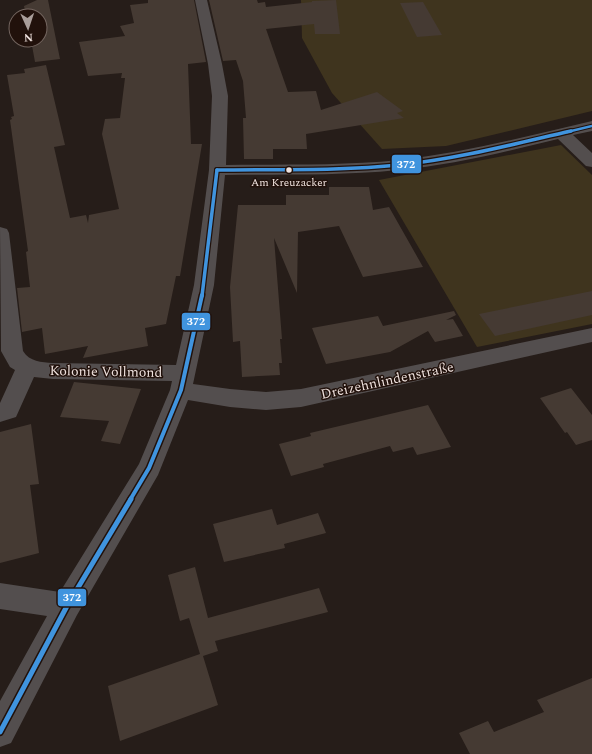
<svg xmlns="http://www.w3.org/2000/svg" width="592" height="754" font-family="Spectral,serif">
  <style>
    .green { fill: #3f341e }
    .building { fill: #453a33 }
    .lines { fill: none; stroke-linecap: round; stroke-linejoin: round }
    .street { fill: #534e4e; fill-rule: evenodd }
    .bus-1-far3-casing { stroke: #21110b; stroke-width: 4.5 }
    .bus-1-far2-casing { stroke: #21110b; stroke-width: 6 }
    .bus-1-far1-casing { stroke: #21110b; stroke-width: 7 }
    .bus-1-casing { stroke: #21110b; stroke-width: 8 }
    .bus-1-far3 { stroke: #4094de; stroke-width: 2.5 }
    .bus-1-far2 { stroke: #4094de; stroke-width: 3.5 }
    .bus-1-far1 { stroke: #4094de; stroke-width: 4 }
    .bus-1 { stroke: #4094de; stroke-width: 5 }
    .bus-dot { fill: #efe2de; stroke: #21110b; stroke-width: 1.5 }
    .labels { text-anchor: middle; stroke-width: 3; stroke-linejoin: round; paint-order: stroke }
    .far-bus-label { font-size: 11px; fill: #efe2de; stroke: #21110b }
    .street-label { font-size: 14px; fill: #efe2de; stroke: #21110b }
    .line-badge { stroke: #21110b; stroke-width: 1.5 }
    .badge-label { font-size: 11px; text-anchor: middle; font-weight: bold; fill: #fff }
  </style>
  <rect width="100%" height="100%" fill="#261d19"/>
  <g class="green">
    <path d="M301 0H592V111L446 146 382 149 332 93 302 38Z"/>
    <path d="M561 145 592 175V324L477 347 379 180Z"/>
  </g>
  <g class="building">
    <path d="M37 0H48L60 59 35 62 31 40H40V16H26L24 6Z"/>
    <path d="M148 0H194L206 62 188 64 191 144H202L180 276H176L166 324 145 328 148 346 83 358 88 346 45 354 42 328 22 332 17 288 30 287 26 252 28 251 10 120 12 119 11 117 14 116 7 75 25 73 24 69 46 65 65 145 54 147 70 218 86 215 88 223 89 215 119 209 102 134 105 119 120 118 125 78H121L122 73 88 76 79 42 125 36 120 26 134 23 130 5 148 3Z"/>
    <path d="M209 0H257L258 3 265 2 266 7 312 2V1L336 0 340 34H315L314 24 266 29 288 92 316 91 321 110 377 92 403 111 397 113 404 118 306 134 307 149H273V159H244L243 118H246L243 81 236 60 223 61Z"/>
    <path d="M423 2 442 35 417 37 400 3Z"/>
    <path d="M329 187H369L373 210 389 207 423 267 363 277 339 226 298 232 297 293 274 238 282 339H280L282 363H279L280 375 242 377 240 341 233 342 230 287 238 205H286V195H329Z"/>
    <path d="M592 291V315L495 336 479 314Z"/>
    <path d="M454 311 456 315 446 320 453 319 463 336 435 342 428 331 390 352 326 364 312 328 378 316 383 326Z"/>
    <path d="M74 382 141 389 120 444 101 441 109 421 60 417Z"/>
    <path d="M571 388 592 415V440L576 445 567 432 565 433 540 398Z"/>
    <path d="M428 405 451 447 417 455 413 447 393 452 390 446 323 464 324 467 291 476 279 444 311 436 310 433Z"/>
    <path d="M31 424 39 484 30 485 39 553 0 563V432Z"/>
    <path d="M272 509 277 525 318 513 326 533 284 544 285 548 224 562 213 524Z"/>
    <path d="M195 567 208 618 319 588 328 612 215 641 218 651 203 656 218 705 120 741 108 686 200 654 189 618 180 621 168 575Z"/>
    <path d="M592 678V754H470L459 733 488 721 494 732 544 712 537 700Z"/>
  </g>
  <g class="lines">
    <path class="street" d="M195 0H207L222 64 228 96 226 165C283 164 341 166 399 160 464 153 528 136 592 121V131L573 135 592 153V167L586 166 558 139C505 152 452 165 398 170 340 176 283 174 225 175L214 285 193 384 230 389 266 392 301 389 592 328V342L301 407 266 410 230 407 188 400 158 475 77 615 11 743 0 747V701L47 616 0 609V583L60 592 139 464 170 390 172 381 53 379 34 377 16 417 0 422V403L15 370 10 367 1 351 0 227 7 229 9 233 23 351C30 362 41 362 53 363L176 365 194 285 209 170 212 96 208 64Z"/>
    <defs>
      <path id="bus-1-far3" d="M567 132 592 126"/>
      <g id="bus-1-far2">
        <path d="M217 170C278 169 339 171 399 165 457 159 514 144 571 131"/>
        <path d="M202 296 217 170"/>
      </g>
      <path id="bus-1-far1" d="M130 500 149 468 181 390 202 295"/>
      <path id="bus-1" d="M0 732 67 606 131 499"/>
    </defs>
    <use href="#bus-1-far3" class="bus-1-far3-casing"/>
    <use href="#bus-1-far2" class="bus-1-far2-casing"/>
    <use href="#bus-1-far1" class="bus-1-far1-casing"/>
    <use href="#bus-1" class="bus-1-casing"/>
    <use href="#bus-1-far3" class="bus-1-far3"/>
    <use href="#bus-1-far2" class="bus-1-far2"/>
    <use href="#bus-1-far1" class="bus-1-far1"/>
    <use href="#bus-1" class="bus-1"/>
  </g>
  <circle class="bus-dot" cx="289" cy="170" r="3.5"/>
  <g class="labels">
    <g class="far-bus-label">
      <text x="289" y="186">Am Kreuzacker</text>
    </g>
    <g class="street-label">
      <text transform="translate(106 371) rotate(1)" y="5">Kolonie Vollmond</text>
      <text transform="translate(387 380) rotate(-12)" y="5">Dreizehnlindenstraße</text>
    </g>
  </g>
  <g class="line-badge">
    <rect x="391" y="154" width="31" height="20" rx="4" fill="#4094de"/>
    <rect x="181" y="312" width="30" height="19" rx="4" fill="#4094de"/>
    <rect x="57" y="588" width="30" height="19" rx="4" fill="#4094de"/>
  </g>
  <g class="badge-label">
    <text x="406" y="168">372</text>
    <text x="196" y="325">372</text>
    <text x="72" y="601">372</text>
  </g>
  <g transform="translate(28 28) rotate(177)"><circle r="19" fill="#21110b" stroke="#73655f"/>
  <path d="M0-3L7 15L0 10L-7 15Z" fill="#a99d99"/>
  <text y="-6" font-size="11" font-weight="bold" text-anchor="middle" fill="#efe2de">N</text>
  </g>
</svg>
